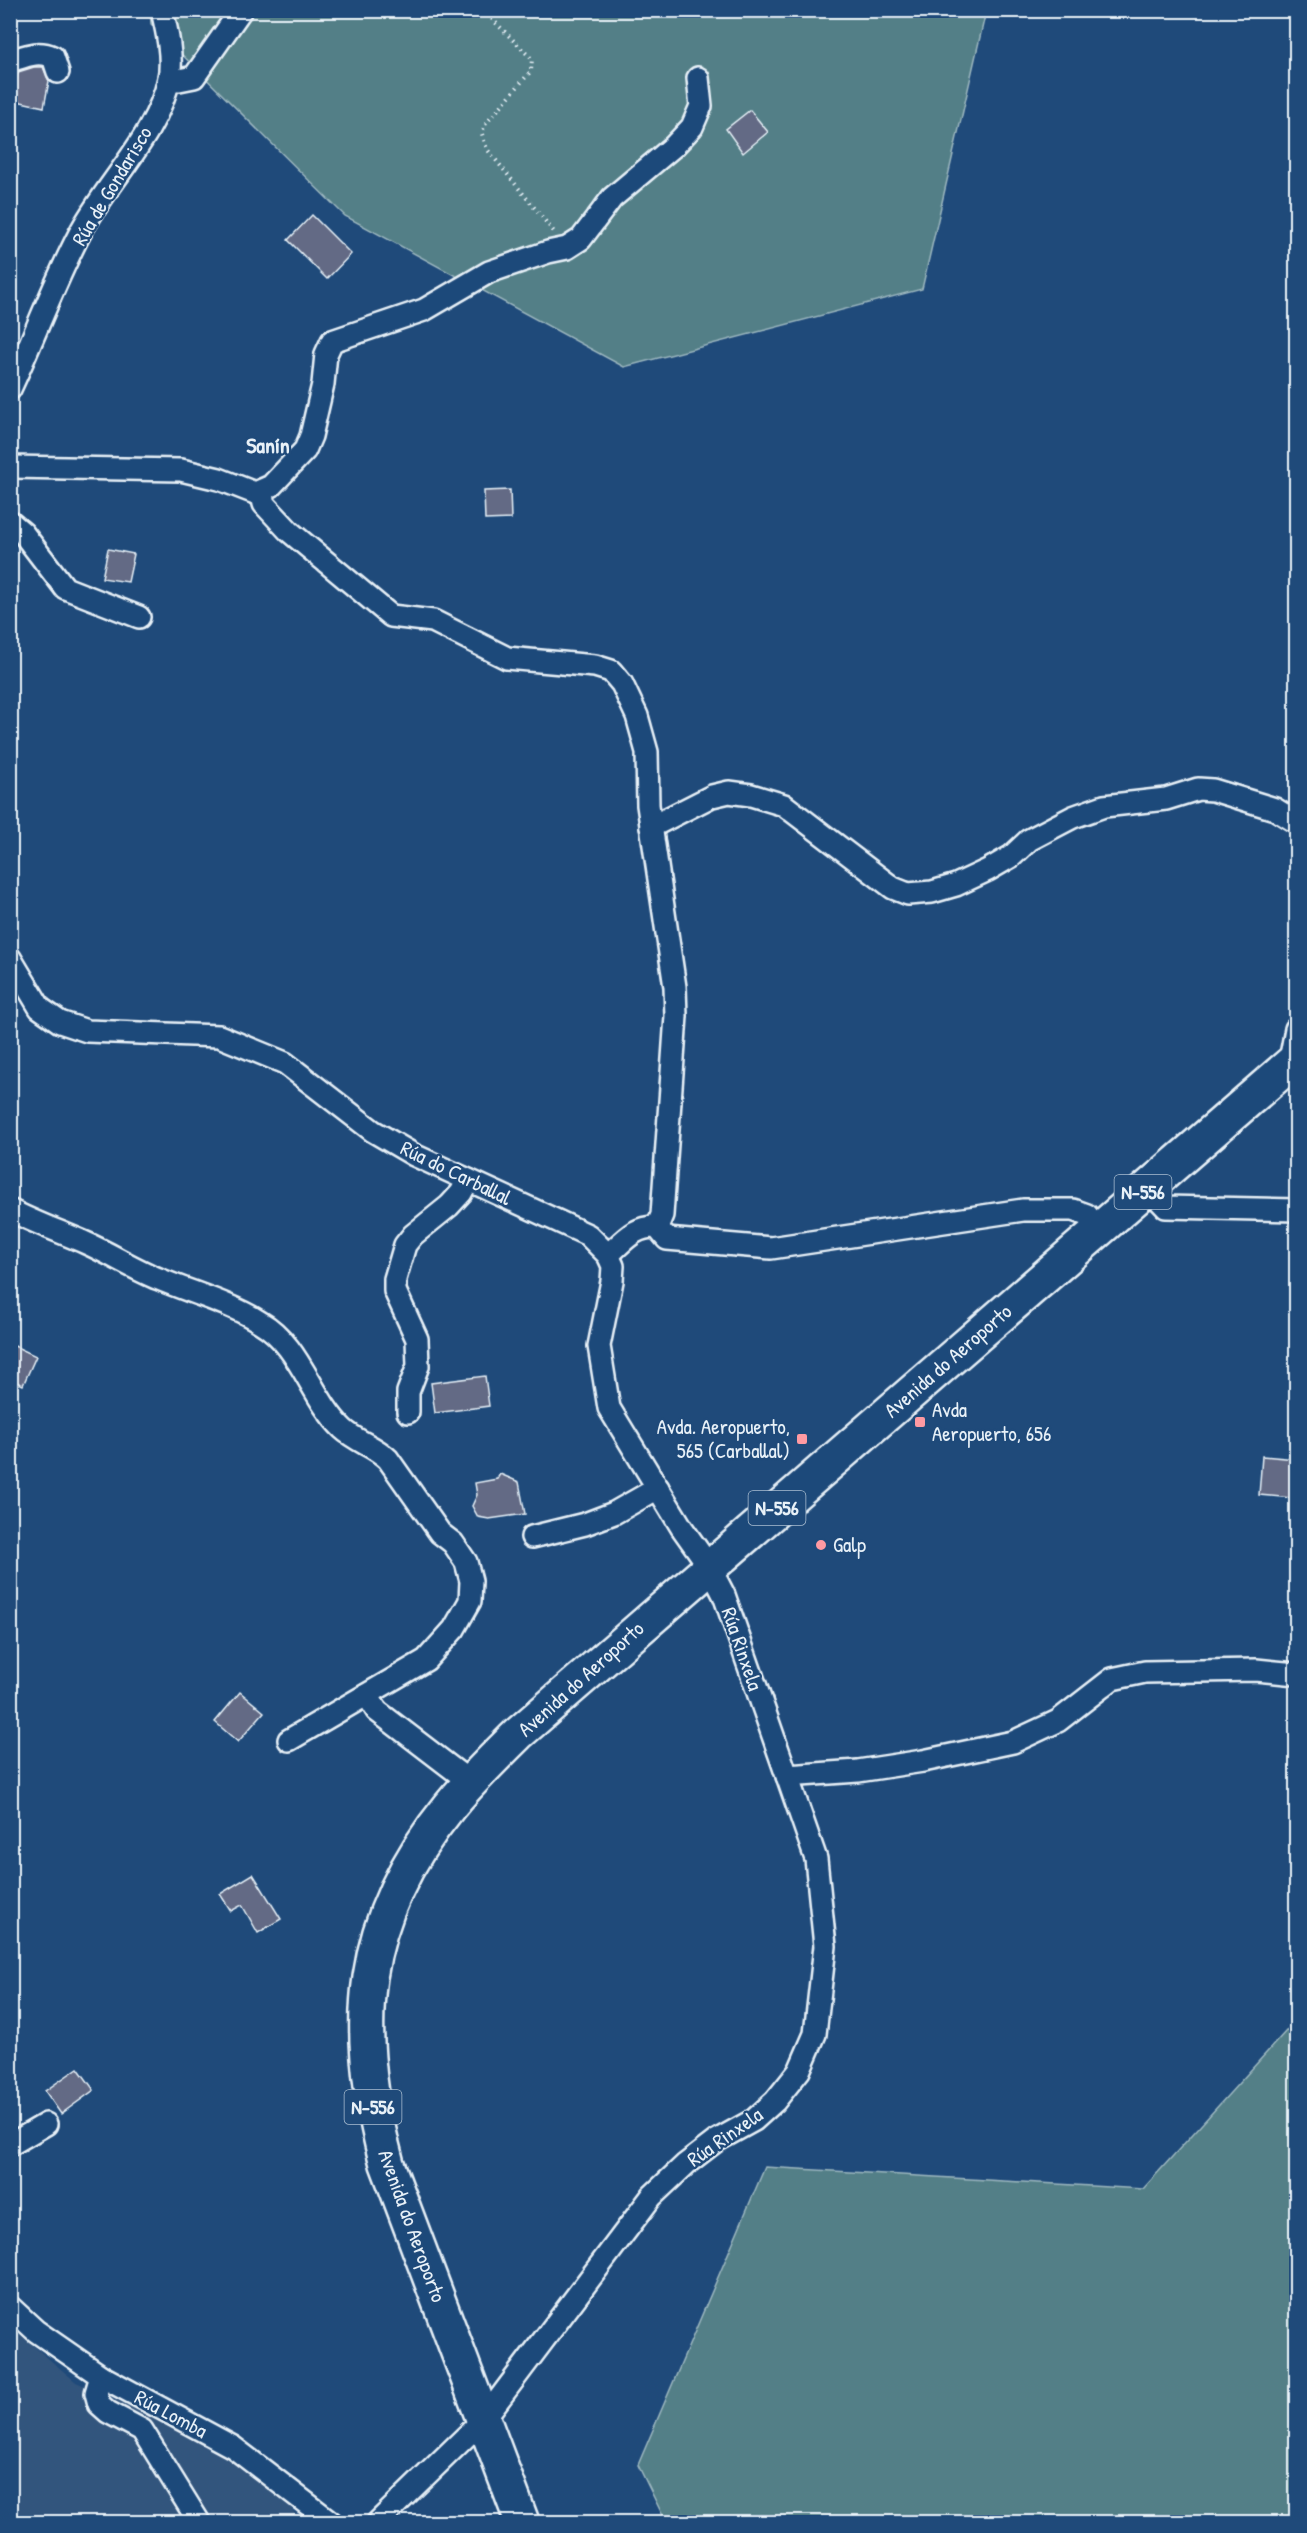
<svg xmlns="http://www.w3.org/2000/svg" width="1307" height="2533" font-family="'Patrick Hand',sans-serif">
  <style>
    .built { fill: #33547d }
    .green { fill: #537f87; stroke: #9eb8c0; stroke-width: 1.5 }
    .building { fill: #636b85; stroke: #e8f1f8; stroke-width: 1.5 }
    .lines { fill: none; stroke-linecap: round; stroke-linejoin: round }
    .street-casing { stroke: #e8f1f8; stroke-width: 26 }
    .primary-casing { stroke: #e8f1f8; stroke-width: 38 }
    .path { stroke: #e8f1f8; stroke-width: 4; stroke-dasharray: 1.5 4.5; stroke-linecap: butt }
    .street { stroke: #1f4a7a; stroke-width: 21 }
    .primary { stroke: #1f4a7a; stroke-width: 33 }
    .poi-dot { fill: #ff9aa2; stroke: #1f4a7a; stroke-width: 2 }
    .labels { text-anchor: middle; stroke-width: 4.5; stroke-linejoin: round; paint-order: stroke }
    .shield { fill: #1f4a7a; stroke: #acbfd2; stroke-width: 1.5 }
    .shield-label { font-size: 20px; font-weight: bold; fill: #e8f1f8 }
    .street-label { font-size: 21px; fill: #e8f1f8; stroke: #1f4a7a }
    .poi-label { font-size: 21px; fill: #e8f1f8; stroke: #1f4a7a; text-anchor: start }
    .neighbourhood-label { font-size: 22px; font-weight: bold; fill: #e8f1f8; stroke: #1f4a7a }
  </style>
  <rect width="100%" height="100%" fill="#1f4a7a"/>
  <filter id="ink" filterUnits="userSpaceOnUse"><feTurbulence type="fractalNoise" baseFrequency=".0167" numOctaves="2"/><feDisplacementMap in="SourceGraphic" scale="12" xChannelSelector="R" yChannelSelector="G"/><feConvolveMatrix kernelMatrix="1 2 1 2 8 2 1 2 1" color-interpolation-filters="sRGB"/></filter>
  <g filter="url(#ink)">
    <path class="built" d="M10 2326 76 2382 170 2424 253 2471 281 2492 300 2522H11Z"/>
    <g class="green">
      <path d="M150 11H986L922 289 624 367 345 216 151 24Z"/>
      <path d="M1296 2020V2522H666L638 2465 765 2167 1143 2189Z"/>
    </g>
    <g class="building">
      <path d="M34 67H43L49 81 44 107 12 100 18 72Z"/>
      <path d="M750 110 768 132 743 153 726 129Z"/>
      <path d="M312 215 351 254 327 279 288 240Z"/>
      <path d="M510 490 511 519 485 520 484 491Z"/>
      <path d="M108 549 134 554 128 582 102 578Z"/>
      <path d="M10 1344 36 1356 23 1385 10 1379Z"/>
      <path d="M485 1376 489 1406 435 1413 431 1383Z"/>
      <path d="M1262 1456 1296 1459V1494H1292V1498L1259 1495Z"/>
      <path d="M500 1474 519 1482 525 1514 489 1519 478 1517 472 1506 477 1495 475 1483 497 1479Z"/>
      <path d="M240 1692 264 1712 238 1742 215 1722Z"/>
      <path d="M253 1874 281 1919 258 1933 242 1905 231 1911 220 1894Z"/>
      <path d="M78 2068 94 2090 61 2114 45 2091Z"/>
    </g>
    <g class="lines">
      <defs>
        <g id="street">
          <path d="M10 61C26 56 38 50 53 57L58 72"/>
          <path d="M169 78 179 80 194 77 241 10"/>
          <path d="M10 389C34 338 53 285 79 235 105 184 158 135 169 78 173 57 167 31 162 10"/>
          <path d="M10 467 181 470 219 479 255 493 271 486 305 450 311 436 323 384 326 354 332 341 424 310 489 272 548 252 567 248 581 239 612 198 674 146 692 127 701 106 698 78"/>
          <path d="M261 491 264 504 289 531 391 616 433 621 507 658 595 666 611 671 622 684 637 716 647 752 648 805 675 987 676 1016 662 1215 657 1227"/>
          <path d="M10 522 23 533 65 588 139 617"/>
          <path d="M651 827 712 796 729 792 751 795 784 805 893 888 908 894 932 892 956 885 988 870 1012 856 1029 840 1073 817 1104 806 1166 799 1198 789 1213 790 1275 809 1296 822"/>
          <path d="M10 958 40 1008 60 1022 87 1031 219 1036 285 1063 373 1131 414 1155 588 1235 608 1255 613 1266 612 1281 599 1346 609 1408 682 1528 709 1566 724 1595 816 1859 825 1946 815 2034 799 2071 775 2101 754 2120 716 2141 686 2164 652 2196 484 2419 378 2522"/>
          <path d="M1289 1066 1296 1029"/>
          <path d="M1148 1188 1166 1207 1296 1210"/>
          <path d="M10 1210C35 1223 61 1232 86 1243 111 1254 134 1269 159 1279 192 1293 230 1303 260 1322 300 1345 311 1398 343 1429 357 1442 375 1446 388 1459L440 1533 453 1543 466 1562 471 1581 470 1601 454 1629 426 1660 289 1740"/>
          <path d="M608 1255C624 1241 634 1226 657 1227L667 1239 771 1248 1023 1210H1073L1087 1215 1098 1231"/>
          <path d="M408 1412V1392L418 1366 417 1339 395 1291V1279L405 1245 413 1235 449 1206 461 1193 468 1180"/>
          <path d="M532 1537 585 1524 614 1513 658 1488"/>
          <path d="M367 1695 377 1711 470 1782"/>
          <path d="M787 1776 858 1771 923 1761 1013 1742 1058 1721 1112 1679 1145 1672 1256 1670 1296 1674"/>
          <path d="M10 2145 46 2124"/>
          <path d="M10 2307 36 2331 101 2376 233 2447 331 2522"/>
          <path d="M101 2376 96 2393 99 2404 108 2412 142 2430 199 2522"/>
        </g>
        <path id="primary" d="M522 2522 387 2164C351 2029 357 1920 449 1807 470 1781 494 1758 518 1734L1296 1059"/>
      </defs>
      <use href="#street" class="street-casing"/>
      <use href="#primary" class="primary-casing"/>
      <path class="path" d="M483 10 532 59 531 71 484 126 482 134 487 149 554 232"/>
      <use href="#street" class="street"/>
      <use href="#primary" class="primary"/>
    </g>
  </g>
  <g class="poi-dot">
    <rect x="914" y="1416" width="12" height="12" rx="3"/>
    <rect x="796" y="1433" width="12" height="12" rx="3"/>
    <circle cx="821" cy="1545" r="6"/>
  </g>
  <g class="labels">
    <g class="shield">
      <rect x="1114.5" y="1175" width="57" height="34" rx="4.5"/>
      <rect x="748.5" y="1491" width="57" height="34" rx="4.5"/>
      <rect x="344.5" y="2090" width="57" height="34" rx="4.5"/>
    </g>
    <g class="shield-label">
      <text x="1143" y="1199">N-556</text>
      <text x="777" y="1515">N-556</text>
      <text x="373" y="2114">N-556</text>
    </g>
    <g class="street-label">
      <text transform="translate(112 186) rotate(-59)" y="7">Rúa de Gondarisco</text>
      <text transform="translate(456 1173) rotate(26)" y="7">Rúa do Carballal</text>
      <text transform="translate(948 1361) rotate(-41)" y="7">Avenida do Aeroporto</text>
      <text transform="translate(742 1649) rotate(71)" y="7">Rúa Rinxela</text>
      <text transform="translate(581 1679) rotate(-42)" y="7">Avenida do Aeroporto</text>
      <text transform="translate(725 2137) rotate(-35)" y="7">Rúa Rinxela</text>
      <text transform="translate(412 2226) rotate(70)" y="7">Avenida do Aeroporto</text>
      <text transform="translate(171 2414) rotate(28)" y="7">Rúa Lomba</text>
    </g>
    <g class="poi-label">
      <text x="932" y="1417">Avda<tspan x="932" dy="24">Aeropuerto, 656</tspan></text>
      <text x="790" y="1434" text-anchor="end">Avda. Aeropuerto,<tspan x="790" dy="24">565 (Carballal)</tspan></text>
      <text x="833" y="1552">Galp</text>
    </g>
    <g class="neighbourhood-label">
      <text x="268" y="453">Sanín</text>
    </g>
  </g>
  <rect width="1307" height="2533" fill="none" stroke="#1f4a7a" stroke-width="36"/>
  <rect x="18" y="18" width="1271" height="2497" fill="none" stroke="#e8f1f8" stroke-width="2" filter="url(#ink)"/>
</svg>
